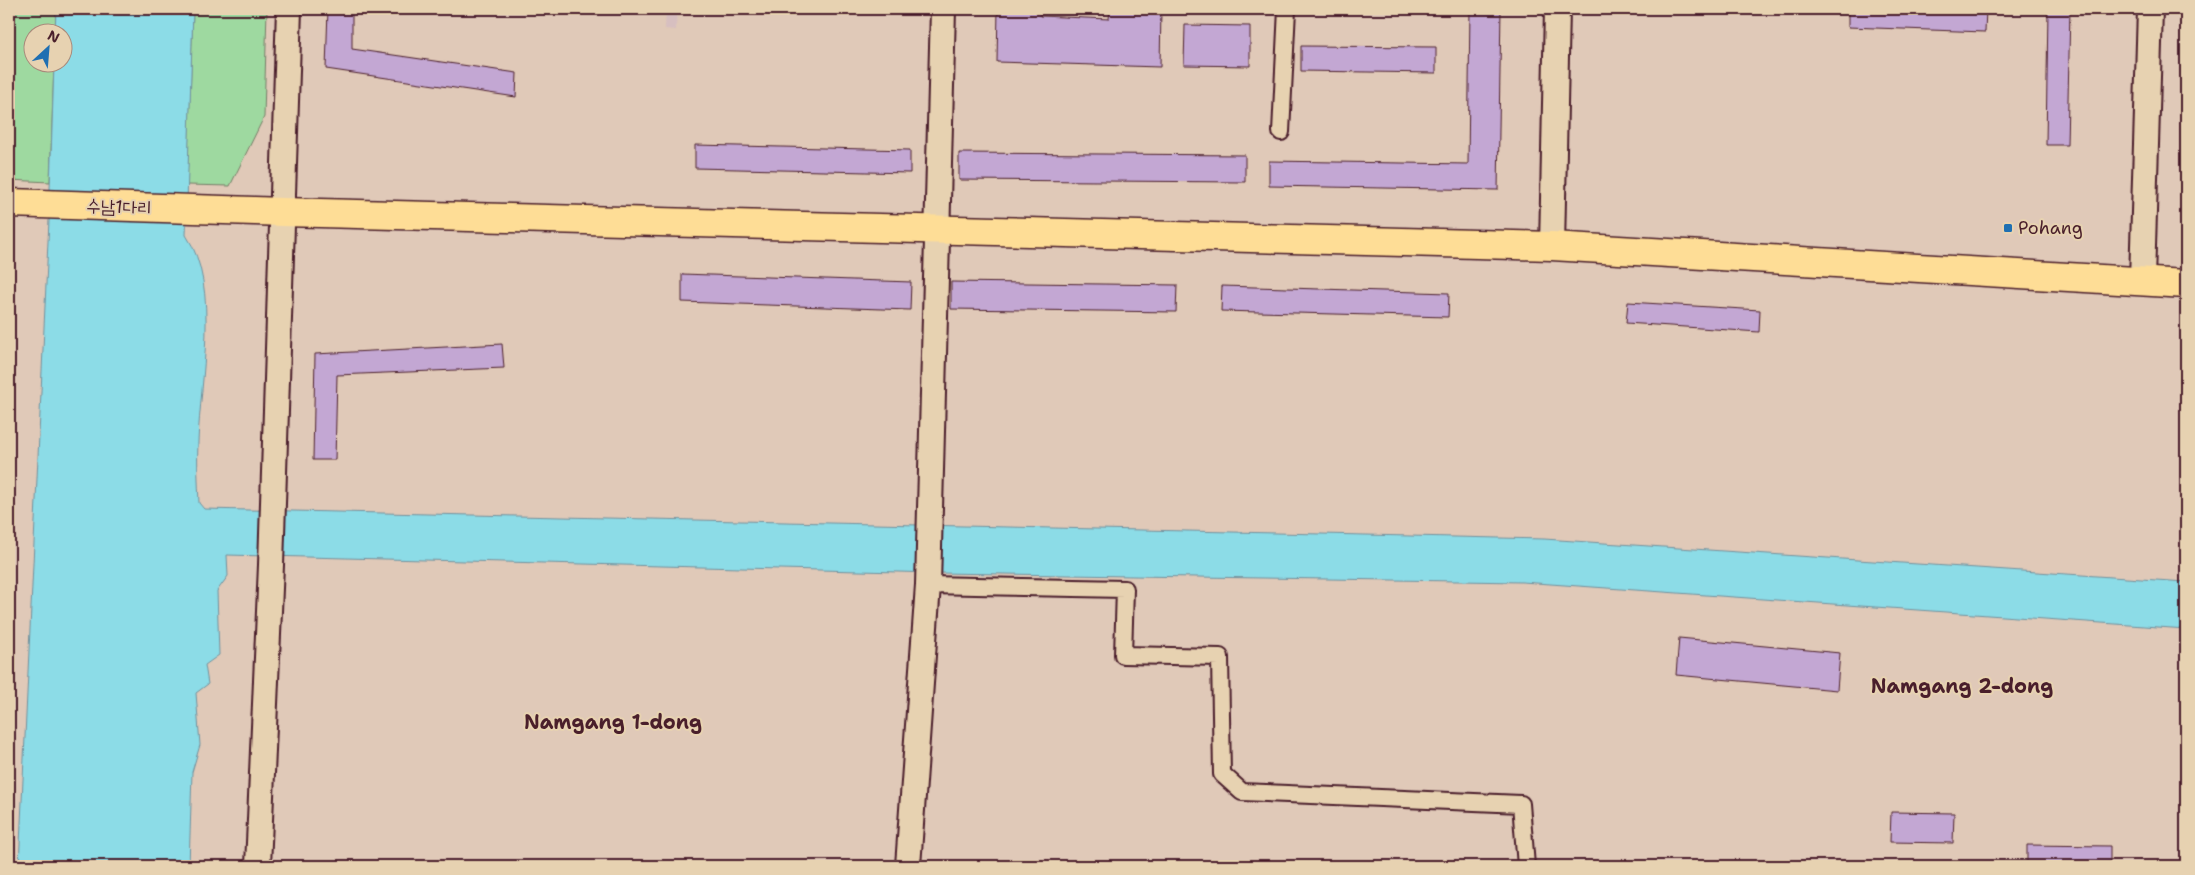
<svg xmlns="http://www.w3.org/2000/svg" width="2195" height="875" font-family="'Shantell Sans','Poor Story',sans-serif">
  <style>
    .built { fill: #d7bfc0 }
    .green { fill: #9ed9a0; stroke: #747c66 }
    .water { fill: #8cdce7; stroke: #72909c }
    .building { fill: #c3a7d3; stroke: #4a1f2b }
    .lines { fill: none; stroke-linecap: round; stroke-linejoin: round }
    .street-casing { stroke: #4a1f2b; stroke-width: 20 }
    .secondary-casing { stroke: #4a1f2b; stroke-width: 28 }
    .highway-casing { stroke: #4a1f2b; stroke-width: 31 }
    .street { stroke: #e7d2b1; stroke-width: 16 }
    .secondary { stroke: #e7d2b1; stroke-width: 24 }
    .highway { stroke: #fedd96; stroke-width: 28 }
    .poi-dot { fill: #1f6fb2; stroke: #e7d2b1; stroke-width: 2 }
    .labels { text-anchor: middle; stroke-width: 4; stroke-linejoin: round; paint-order: stroke }
    .street-label { font-size: 18px; fill: #4a1f2b; stroke: #e7d2b1 }
    .poi-label { font-size: 18px; fill: #4a1f2b; stroke: #e7d2b1; text-anchor: start }
    .quarter-label { font-size: 20px; font-weight: bold; fill: #4a1f2b; stroke: #e7d2b1 }
  </style>
  <rect width="100%" height="100%" fill="#e0c9b8"/>
  <filter id="ink" filterUnits="userSpaceOnUse"><feTurbulence type="fractalNoise" baseFrequency=".02" numOctaves="2"/><feDisplacementMap in="SourceGraphic" scale="10" xChannelSelector="R" yChannelSelector="G"/><feConvolveMatrix kernelMatrix="1 2 1 2 8 2 1 2 1" color-interpolation-filters="sRGB"/></filter>
  <g filter="url(#ink)">
    <path class="built" d="M666 9H677L676 30 665 29Z"/>
    <g class="green">
      <path d="M9 9H56L55 32H32V62L54 63 50 182 9 180Z"/>
      <path d="M193 9H267L264 117 230 186 187 185Z"/>
    </g>
    <path class="water" d="M56 9H193L186 235C221 287 200 381 198 442 197 462 198 483 199 503L204 509 1544 539 2186 582V629L1522 582 938 573 227 555 228 576 217 591 219 655 205 665 208 684 196 693 200 745 192 772 189 866H19L49 220 54 63 62 62V32H55Z"/>
    <g class="building">
      <path d="M328 9H352V49L517 73 516 97 326 69Z"/>
      <path d="M998 9H1040V16L1109 19 1110 9H1161L1160 67 997 62Z"/>
      <path d="M1470 9H1501L1498 190 1269 186V161L1468 164Z"/>
      <path d="M1848 9H1986L1985 32 1848 27Z"/>
      <path d="M2048 9H2070L2067 145H2046Z"/>
      <path d="M1185 25 1250 26V66L1184 65Z"/>
      <path d="M1301 46 1436 47V73L1301 71Z"/>
      <path d="M695 145 910 150V173L695 168Z"/>
      <path d="M959 153 1245 155V182L959 180Z"/>
      <path d="M682 274 911 282 910 310 682 302Z"/>
      <path d="M951 282 1177 285 1176 312 951 309Z"/>
      <path d="M1222 286 1449 293 1448 317 1221 311Z"/>
      <path d="M1628 302 1760 310 1759 332 1626 323Z"/>
      <path d="M502 344 504 368 337 375 335 460H313L315 354Z"/>
      <path d="M1679 638 1840 653 1837 690 1676 675Z"/>
      <path d="M1891 812 1954 813 1953 843 1890 842Z"/>
      <path d="M2027 845 2110 846V866H2027Z"/>
    </g>
    <g class="lines">
      <defs>
        <g id="street">
          <path d="M1281 132 1287 9"/>
          <path d="M928 585 1125 589 1123 655 1220 657 1222 774 1242 792 1521 804 1526 866"/>
        </g>
        <g id="secondary">
          <path d="M1552 246 1557 9"/>
          <path d="M2142 280 2150 9"/>
          <path d="M258 866 271 565 289 9"/>
          <path d="M908 866 928 585 943 9"/>
        </g>
        <path id="highway" d="M9 203 283 212 1552 246 2186 284"/>
      </defs>
      <use href="#street" class="street-casing"/>
      <use href="#secondary" class="secondary-casing"/>
      <use href="#highway" class="highway-casing"/>
      <use href="#street" class="street"/>
      <use href="#secondary" class="secondary"/>
      <use href="#highway" class="highway"/>
    </g>
  </g>
  <rect class="poi-dot" x="2003" y="223" width="10" height="10" rx="2.5"/>
  <g class="labels">
    <g class="street-label">
      <text transform="translate(119 207) rotate(2)" y="6">수남1다리</text>
    </g>
    <g class="poi-label">
      <text x="2018" y="234">Pohang</text>
    </g>
    <g class="quarter-label">
      <text x="1962" y="693">Namgang 2-dong</text>
      <text x="613" y="729">Namgang 1-dong</text>
    </g>
  </g>
  <rect width="2195" height="875" fill="none" stroke="#e7d2b1" stroke-width="30"/>
  <rect x="15" y="15" width="2165" height="845" fill="none" stroke="#4a1f2b" stroke-width="2" filter="url(#ink)"/>
  <g transform="translate(48 48) rotate(26)"><circle r="24" fill="#e7d2b1" stroke="#a88a7b"/>
  <path d="M0-4L9 19L0 12L-9 19Z" fill="#1f6fb2"/>
  <text y="-8" font-size="14" font-weight="bold" text-anchor="middle" fill="#4a1f2b">N</text>
  </g>
</svg>
